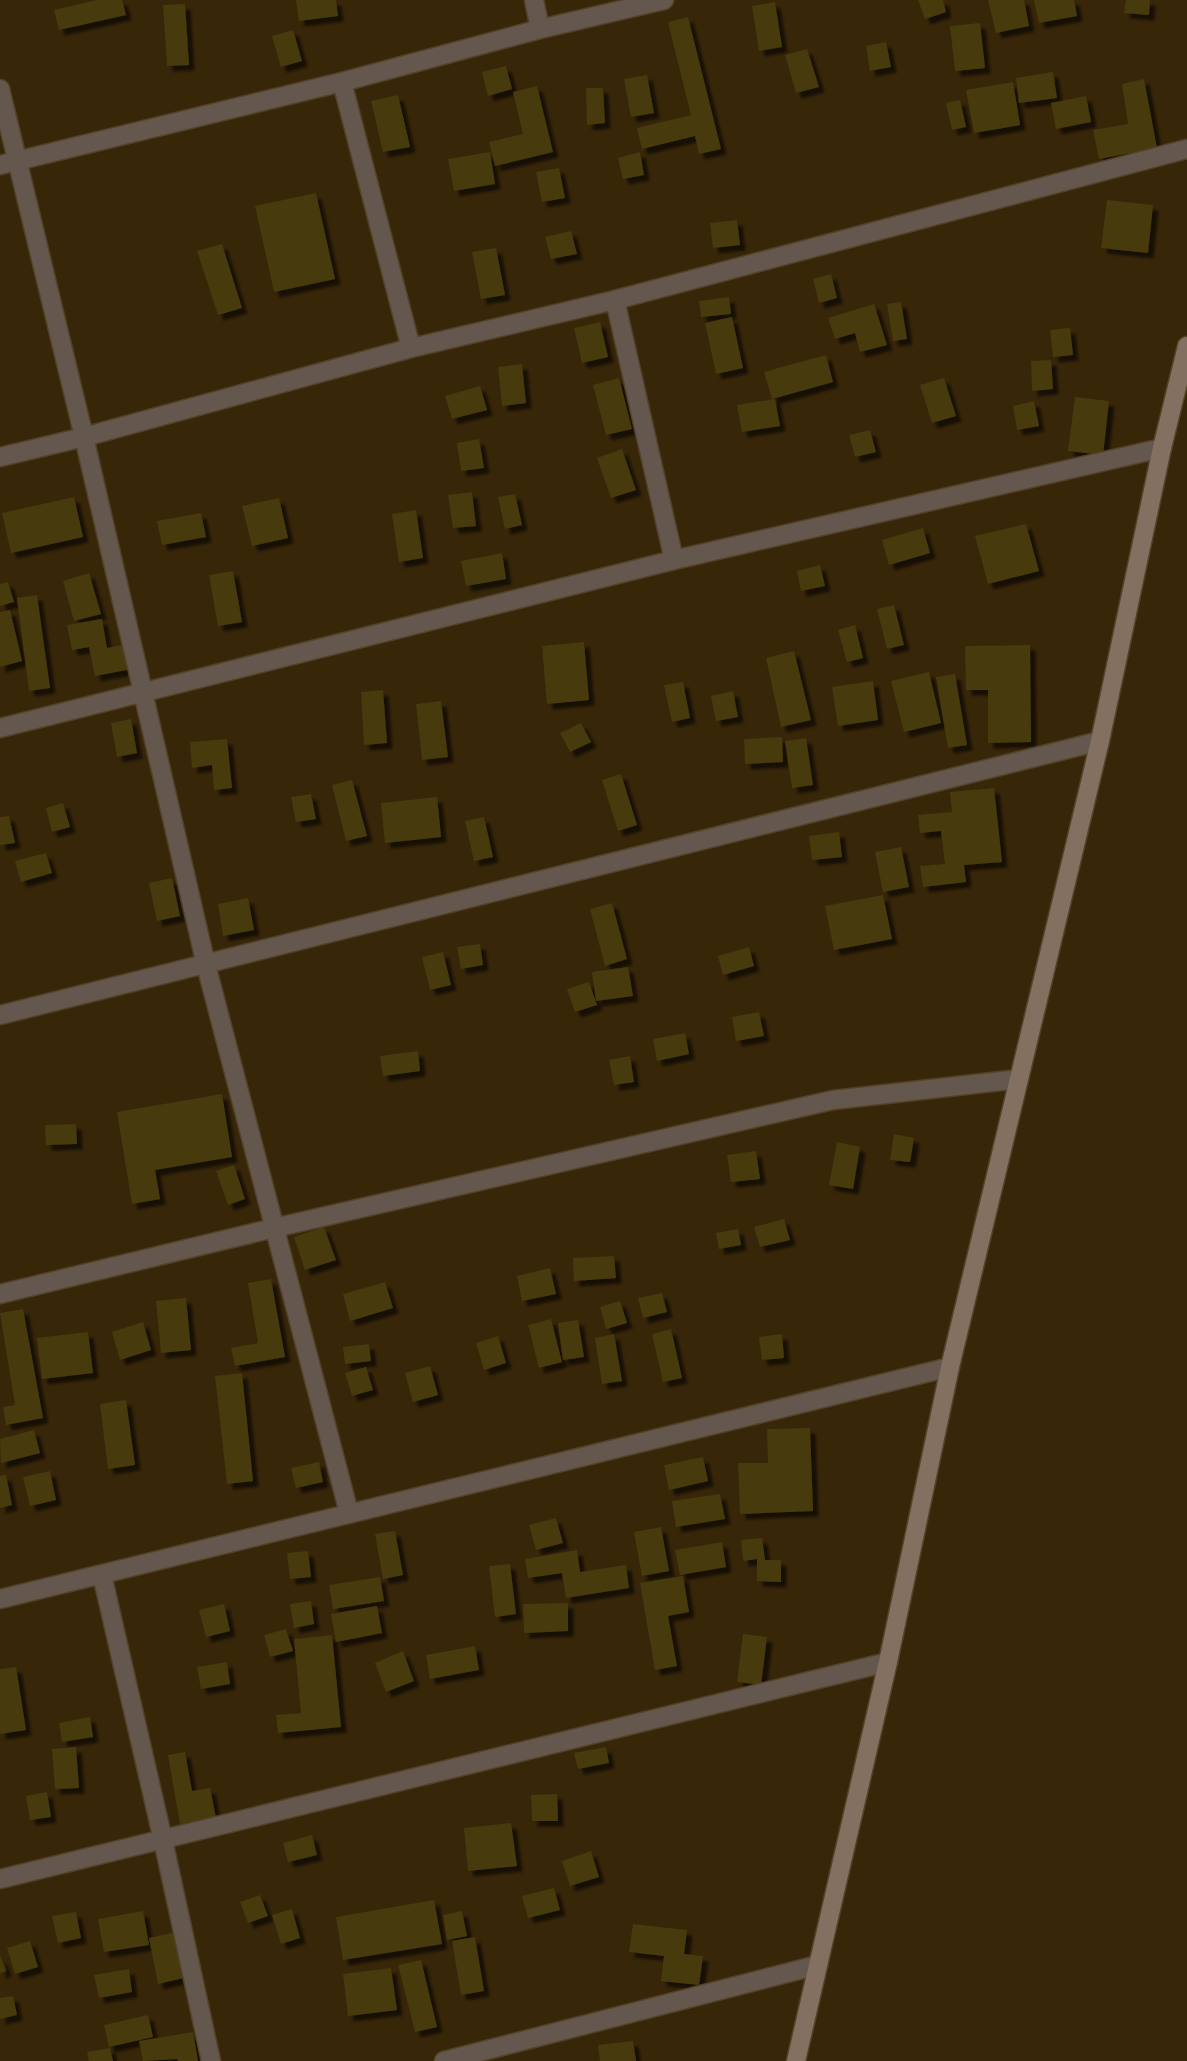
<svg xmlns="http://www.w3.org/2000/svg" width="1187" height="2061" font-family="Montserrat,sans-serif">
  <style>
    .building { fill: #463a0b; filter: url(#shadow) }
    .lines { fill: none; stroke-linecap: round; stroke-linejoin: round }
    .street-casing { stroke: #534228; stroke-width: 21 }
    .secondary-casing { stroke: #534228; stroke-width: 21 }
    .street { stroke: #64574e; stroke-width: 18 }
    .secondary { stroke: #847061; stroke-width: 18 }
  </style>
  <defs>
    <filter id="shadow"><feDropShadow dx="5.5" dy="5.5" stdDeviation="1.5" flood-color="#0009"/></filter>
  </defs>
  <rect width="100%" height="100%" fill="#382609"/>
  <g class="building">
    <path d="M97 0H122L126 15 59 30 54 10Z"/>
    <path d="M296 0H336L338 16 299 21Z"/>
    <path d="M918 0H943L946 12 925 19Z"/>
    <path d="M988 0H1024L1029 26 996 33Z"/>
    <path d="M1034 0H1074L1077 16 1039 23Z"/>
    <path d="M1126 0H1150L1149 15 1124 13Z"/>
    <path d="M775 2 782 47 759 51 752 6Z"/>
    <path d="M185 4 189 65 167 66 163 5Z"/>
    <path d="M688 17 721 149 699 154 695 136 642 149 637 128 691 115 668 22Z"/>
    <path d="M980 23 985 68 955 71 950 26Z"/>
    <path d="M293 30 302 61 281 67 272 36Z"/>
    <path d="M886 42 891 67 870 71 866 46Z"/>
    <path d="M807 49 819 87 796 93 785 55Z"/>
    <path d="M506 66 512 89 488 96 482 72Z"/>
    <path d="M1053 72 1057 98 1019 103 1016 78Z"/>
    <path d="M647 75 654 113 631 117 624 79Z"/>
    <path d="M1144 79 1157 148 1099 159 1093 130 1128 124 1122 84Z"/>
    <path d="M1013 82 1020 125 974 133 966 90Z"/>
    <path d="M537 86 553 152 495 166 489 142 523 134 513 92Z"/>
    <path d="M586 88H603L605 123 587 125Z"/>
    <path d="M398 95 410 147 383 152 371 101Z"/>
    <path d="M1086 96 1091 122 1056 129 1051 103Z"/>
    <path d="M960 100 966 127 952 130 946 103Z"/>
    <path d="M490 152 495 184 454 191 448 159Z"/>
    <path d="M640 152 644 175 623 179 618 158Z"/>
    <path d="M559 168 565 198 542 202 536 172Z"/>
    <path d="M316 193 335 279 274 292 255 206Z"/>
    <path d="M1107 200 1153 205 1148 253 1101 248Z"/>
    <path d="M737 220 740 245 713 248 710 223Z"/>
    <path d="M571 231 577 254 551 259 545 237Z"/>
    <path d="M222 244 242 308 218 315 197 251Z"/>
    <path d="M496 248 505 295 481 299 472 252Z"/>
    <path d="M831 274 837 298 819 303 813 279Z"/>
    <path d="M729 297 731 314 701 317 699 301Z"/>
    <path d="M901 302 907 339 893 341 887 304Z"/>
    <path d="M874 304 887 345 860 352 855 333 835 339 828 318Z"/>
    <path d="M732 317 743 368 716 374 705 323Z"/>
    <path d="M600 322 608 357 582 363 574 328Z"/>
    <path d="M1070 328 1073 355 1053 357 1050 330Z"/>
    <path d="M826 355 833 382 772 399 764 372Z"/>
    <path d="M1051 360 1053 389 1032 391 1031 361Z"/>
    <path d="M522 364 526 403 502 406 498 367Z"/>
    <path d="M619 378 632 429 606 435 593 385Z"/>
    <path d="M944 378 956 416 932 423 920 385Z"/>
    <path d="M480 386 487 410 452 419 445 396Z"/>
    <path d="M1075 397 1109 401 1103 455 1068 451Z"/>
    <path d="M775 399 780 426 742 432 737 405Z"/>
    <path d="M1034 401 1039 426 1017 430 1013 406Z"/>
    <path d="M870 430 876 452 855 457 849 435Z"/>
    <path d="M479 439 484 468 461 471 457 443Z"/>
    <path d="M622 449 636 490 611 498 597 458Z"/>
    <path d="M472 492 476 526 453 528 448 495Z"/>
    <path d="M515 494 522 525 505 529 498 497Z"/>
    <path d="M74 497 83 537 11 553 2 513Z"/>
    <path d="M279 498 288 538 252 546 242 506Z"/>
    <path d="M416 510 423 558 399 562 392 514Z"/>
    <path d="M201 513 206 537 162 545 157 521Z"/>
    <path d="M1026 524 1039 571 988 584 975 536Z"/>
    <path d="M923 528 930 553 889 565 882 540Z"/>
    <path d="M502 553 506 579 466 586 461 561Z"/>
    <path d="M820 565 825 586 801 591 797 571Z"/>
    <path d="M233 571 242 622 218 626 209 575Z"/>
    <path d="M89 573 101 614 74 621 63 581Z"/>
    <path d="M8 582 14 602 0 606V584Z"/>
    <path d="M37 595 50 688 29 691 17 598Z"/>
    <path d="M894 605 904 645 887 649 877 609Z"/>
    <path d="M10 610 22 661 0 667V612Z"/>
    <path d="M102 619 107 648 127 644 132 669 95 676 89 647 72 650 67 625Z"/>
    <path d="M855 625 863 658 847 662 838 630Z"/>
    <path d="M584 642 589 700 547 704 542 646Z"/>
    <path d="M1030 645 1031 742 988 743V690H966L965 646Z"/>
    <path d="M794 651 811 720 781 727 766 658Z"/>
    <path d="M929 672 941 723 904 732 891 681Z"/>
    <path d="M955 674 967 745 948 748 936 677Z"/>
    <path d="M873 681 878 720 838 726 832 687Z"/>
    <path d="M683 682 690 718 672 722 664 685Z"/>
    <path d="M383 690 387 743 364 745 361 692Z"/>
    <path d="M733 691 738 717 716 721 711 696Z"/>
    <path d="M441 701 448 757 422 760 416 704Z"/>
    <path d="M131 719 137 753 117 757 111 723Z"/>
    <path d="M581 723 591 742 570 752 560 733Z"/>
    <path d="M782 737 783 762 745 764 744 739Z"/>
    <path d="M806 738 813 785 792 788 785 741Z"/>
    <path d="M227 739 232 788 214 790 212 765 192 768 190 742Z"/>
    <path d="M621 774 637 825 618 831 602 780Z"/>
    <path d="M352 780 367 836 346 841 332 785Z"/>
    <path d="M994 788 1002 862 964 865 966 882 923 887 920 866 945 864 941 831 920 833 918 815 952 812 950 792Z"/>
    <path d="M311 794 316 819 296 822 291 797Z"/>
    <path d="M437 797 441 837 385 843 381 803Z"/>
    <path d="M63 803 70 827 52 832 46 808Z"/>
    <path d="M9 816 15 843 0 845V817Z"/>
    <path d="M484 817 493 857 474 861 465 821Z"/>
    <path d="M839 832 842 857 812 860 809 836Z"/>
    <path d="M901 847 909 887 883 892 875 852Z"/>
    <path d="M46 853 52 873 21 882 15 861Z"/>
    <path d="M172 878 180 916 157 921 149 883Z"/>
    <path d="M883 895 892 939 834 950 825 906Z"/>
    <path d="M248 898 254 930 223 936 218 904Z"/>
    <path d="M612 903 627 959 605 966 590 909Z"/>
    <path d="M480 944 483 965 461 969 457 947Z"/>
    <path d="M749 947 754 966 723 975 718 956Z"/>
    <path d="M443 952 451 985 430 990 422 957Z"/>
    <path d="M628 967 633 996 596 1001 592 972Z"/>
    <path d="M589 982 597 1005 575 1012 567 989Z"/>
    <path d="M759 1012 764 1036 736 1041 732 1017Z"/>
    <path d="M685 1033 689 1054 657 1061 653 1039Z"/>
    <path d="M418 1051 420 1071 383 1076 380 1056Z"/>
    <path d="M630 1056 634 1082 614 1085 609 1060Z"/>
    <path d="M222 1094 232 1157 155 1170 160 1199 132 1204 117 1112Z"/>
    <path d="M76 1124 77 1144 46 1145 45 1125Z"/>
    <path d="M894 1134 914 1138 910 1162 890 1160Z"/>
    <path d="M837 1142 860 1147 853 1189 829 1185Z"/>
    <path d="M756 1151 760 1179 731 1182 727 1155Z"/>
    <path d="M234 1165 245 1199 228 1205 216 1171Z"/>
    <path d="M784 1219 790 1240 760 1247 754 1227Z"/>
    <path d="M324 1227 336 1260 305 1270 294 1237Z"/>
    <path d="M738 1229 741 1245 719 1249 716 1233Z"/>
    <path d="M614 1256 616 1278 574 1281 573 1258Z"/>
    <path d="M550 1268 556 1294 522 1301 517 1276Z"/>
    <path d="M271 1279 285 1357 235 1366 231 1348 258 1343 248 1283Z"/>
    <path d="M385 1282 393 1308 350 1321 343 1294Z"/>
    <path d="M662 1293 667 1312 643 1318 638 1298Z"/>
    <path d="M186 1298 191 1350 161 1353 156 1301Z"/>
    <path d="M620 1301 627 1323 606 1329 600 1307Z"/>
    <path d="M23 1309 43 1418 6 1425 3 1407 15 1405 0 1313Z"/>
    <path d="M551 1319 562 1362 539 1368 528 1325Z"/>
    <path d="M578 1320 584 1357 563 1360 558 1323Z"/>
    <path d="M143 1322 151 1350 120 1360 112 1332Z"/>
    <path d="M671 1329 682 1378 663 1382 652 1334Z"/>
    <path d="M88 1332 93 1373 42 1379 37 1338Z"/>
    <path d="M614 1334 622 1381 602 1384 595 1338Z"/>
    <path d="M782 1334 784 1358 762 1360 759 1337Z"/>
    <path d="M498 1336 506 1363 484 1370 476 1343Z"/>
    <path d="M369 1344 371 1361 345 1364 343 1347Z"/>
    <path d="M430 1366 438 1395 413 1402 405 1373Z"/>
    <path d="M366 1367 373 1390 352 1396 345 1373Z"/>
    <path d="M242 1373 253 1481 227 1484 215 1376Z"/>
    <path d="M126 1400 135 1465 108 1469 100 1404Z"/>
    <path d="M810 1428 813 1511 740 1514 738 1463H768L767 1429Z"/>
    <path d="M34 1430 40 1453 1 1463 0 1439Z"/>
    <path d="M703 1457 708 1481 669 1490 664 1465Z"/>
    <path d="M319 1462 323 1482 296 1488 291 1468Z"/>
    <path d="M50 1471 56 1500 30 1506 23 1477Z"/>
    <path d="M6 1475 12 1505 0 1508V1476Z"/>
    <path d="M720 1494 725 1519 676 1527 672 1501Z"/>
    <path d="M556 1518 563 1543 536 1550 529 1525Z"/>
    <path d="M661 1527 669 1571 642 1576 634 1532Z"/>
    <path d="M395 1531 403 1575 383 1579 375 1534Z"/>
    <path d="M762 1538 765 1560H781V1582L757 1581V1559L743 1561 741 1540Z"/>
    <path d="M722 1542 726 1567 680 1575 675 1550Z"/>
    <path d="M577 1550 580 1572 626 1565 629 1588 566 1598 562 1573 528 1578 525 1559Z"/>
    <path d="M308 1551 311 1577 290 1579 287 1553Z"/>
    <path d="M510 1564 516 1614 495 1617 489 1566Z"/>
    <path d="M683 1576 689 1612 668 1616 677 1666 655 1670 640 1583Z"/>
    <path d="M380 1577 384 1601 333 1609 329 1585Z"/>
    <path d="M311 1601 314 1624 294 1628 290 1604Z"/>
    <path d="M568 1603V1631L524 1633 523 1604Z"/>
    <path d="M224 1604 230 1631 206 1637 199 1610Z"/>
    <path d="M377 1606 382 1633 336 1642 331 1614Z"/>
    <path d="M286 1629 293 1651 270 1657 264 1635Z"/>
    <path d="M743 1634 767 1637 761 1685 737 1682Z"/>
    <path d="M332 1635 341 1727 278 1733 276 1715 301 1713 294 1639Z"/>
    <path d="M475 1646 479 1670 430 1679 426 1655Z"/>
    <path d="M403 1651 414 1681 386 1692 375 1663Z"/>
    <path d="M227 1662 230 1684 201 1689 197 1667Z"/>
    <path d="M16 1667 26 1730 0 1734V1669Z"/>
    <path d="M90 1717 93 1737 62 1742 59 1723Z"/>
    <path d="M76 1747 79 1788 55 1789 52 1749Z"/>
    <path d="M606 1747 609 1763 578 1769 574 1753Z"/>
    <path d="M185 1752 192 1791 210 1788 216 1818 180 1824 168 1755Z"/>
    <path d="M47 1792 51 1817 30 1820 26 1796Z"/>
    <path d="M557 1794 558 1821H532L531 1795Z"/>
    <path d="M511 1823 517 1866 468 1871 464 1828Z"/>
    <path d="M312 1835 317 1855 288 1862 283 1843Z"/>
    <path d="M591 1851 599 1877 570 1886 562 1861Z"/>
    <path d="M554 1888 560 1910 528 1918 522 1896Z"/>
    <path d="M260 1895 268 1916 248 1923 240 1902Z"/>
    <path d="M434 1900 442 1944 343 1960 336 1917Z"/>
    <path d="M292 1909 300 1938 281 1944 272 1915Z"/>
    <path d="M143 1911 149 1945 104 1952 98 1919Z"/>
    <path d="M462 1911 467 1936 447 1940 443 1915Z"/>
    <path d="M76 1912 81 1938 58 1943 52 1916Z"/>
    <path d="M633 1924 687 1930 684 1954 703 1956 699 1985 661 1981 664 1956 629 1952Z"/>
    <path d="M182 1931 192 1976 158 1984 149 1938Z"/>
    <path d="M475 1937 484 1991 461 1995 452 1941Z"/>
    <path d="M30 1941 38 1967 15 1974 7 1948Z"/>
    <path d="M0 1955 6 1971 0 1973Z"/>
    <path d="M421 1960 437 2027 415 2032 398 1965Z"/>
    <path d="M391 1968 397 2010 348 2016 343 1974Z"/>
    <path d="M129 1969 132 1992 99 1998 94 1975Z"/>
    <path d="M13 1996 17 2015 0 2019V1998Z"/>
    <path d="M148 2015 153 2037 109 2047 104 2025Z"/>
    <path d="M193 2032 198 2061H178L177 2059 143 2061 139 2041Z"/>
    <path d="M633 2041 636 2061H600L598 2045Z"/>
    <path d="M110 2048 113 2061H89L87 2052Z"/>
  </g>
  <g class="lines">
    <defs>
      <g id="street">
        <path d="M534 0 540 29"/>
        <path d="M342 82 411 348"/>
        <path d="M0 89 84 437 206 965 349 1513"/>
        <path d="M0 165 342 82 540 29 664 0"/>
        <path d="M615 300 674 560"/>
        <path d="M0 457 84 437 411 348 615 300 1187 149"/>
        <path d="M0 728 674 560 1162 448"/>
        <path d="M0 1015 1100 741"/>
        <path d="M0 1294 274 1228 833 1100 1019 1079"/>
        <path d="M102 1575 163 1840 211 2061"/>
        <path d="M0 1599 950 1367"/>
        <path d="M0 1879 888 1662"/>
        <path d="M444 2061 818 1965"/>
      </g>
      <path id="secondary" d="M796 2061 888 1662 950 1367 1100 741 1162 448 1187 346"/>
    </defs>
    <use href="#street" class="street-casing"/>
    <use href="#secondary" class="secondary-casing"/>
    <use href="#street" class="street"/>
    <use href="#secondary" class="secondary"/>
  </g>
</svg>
